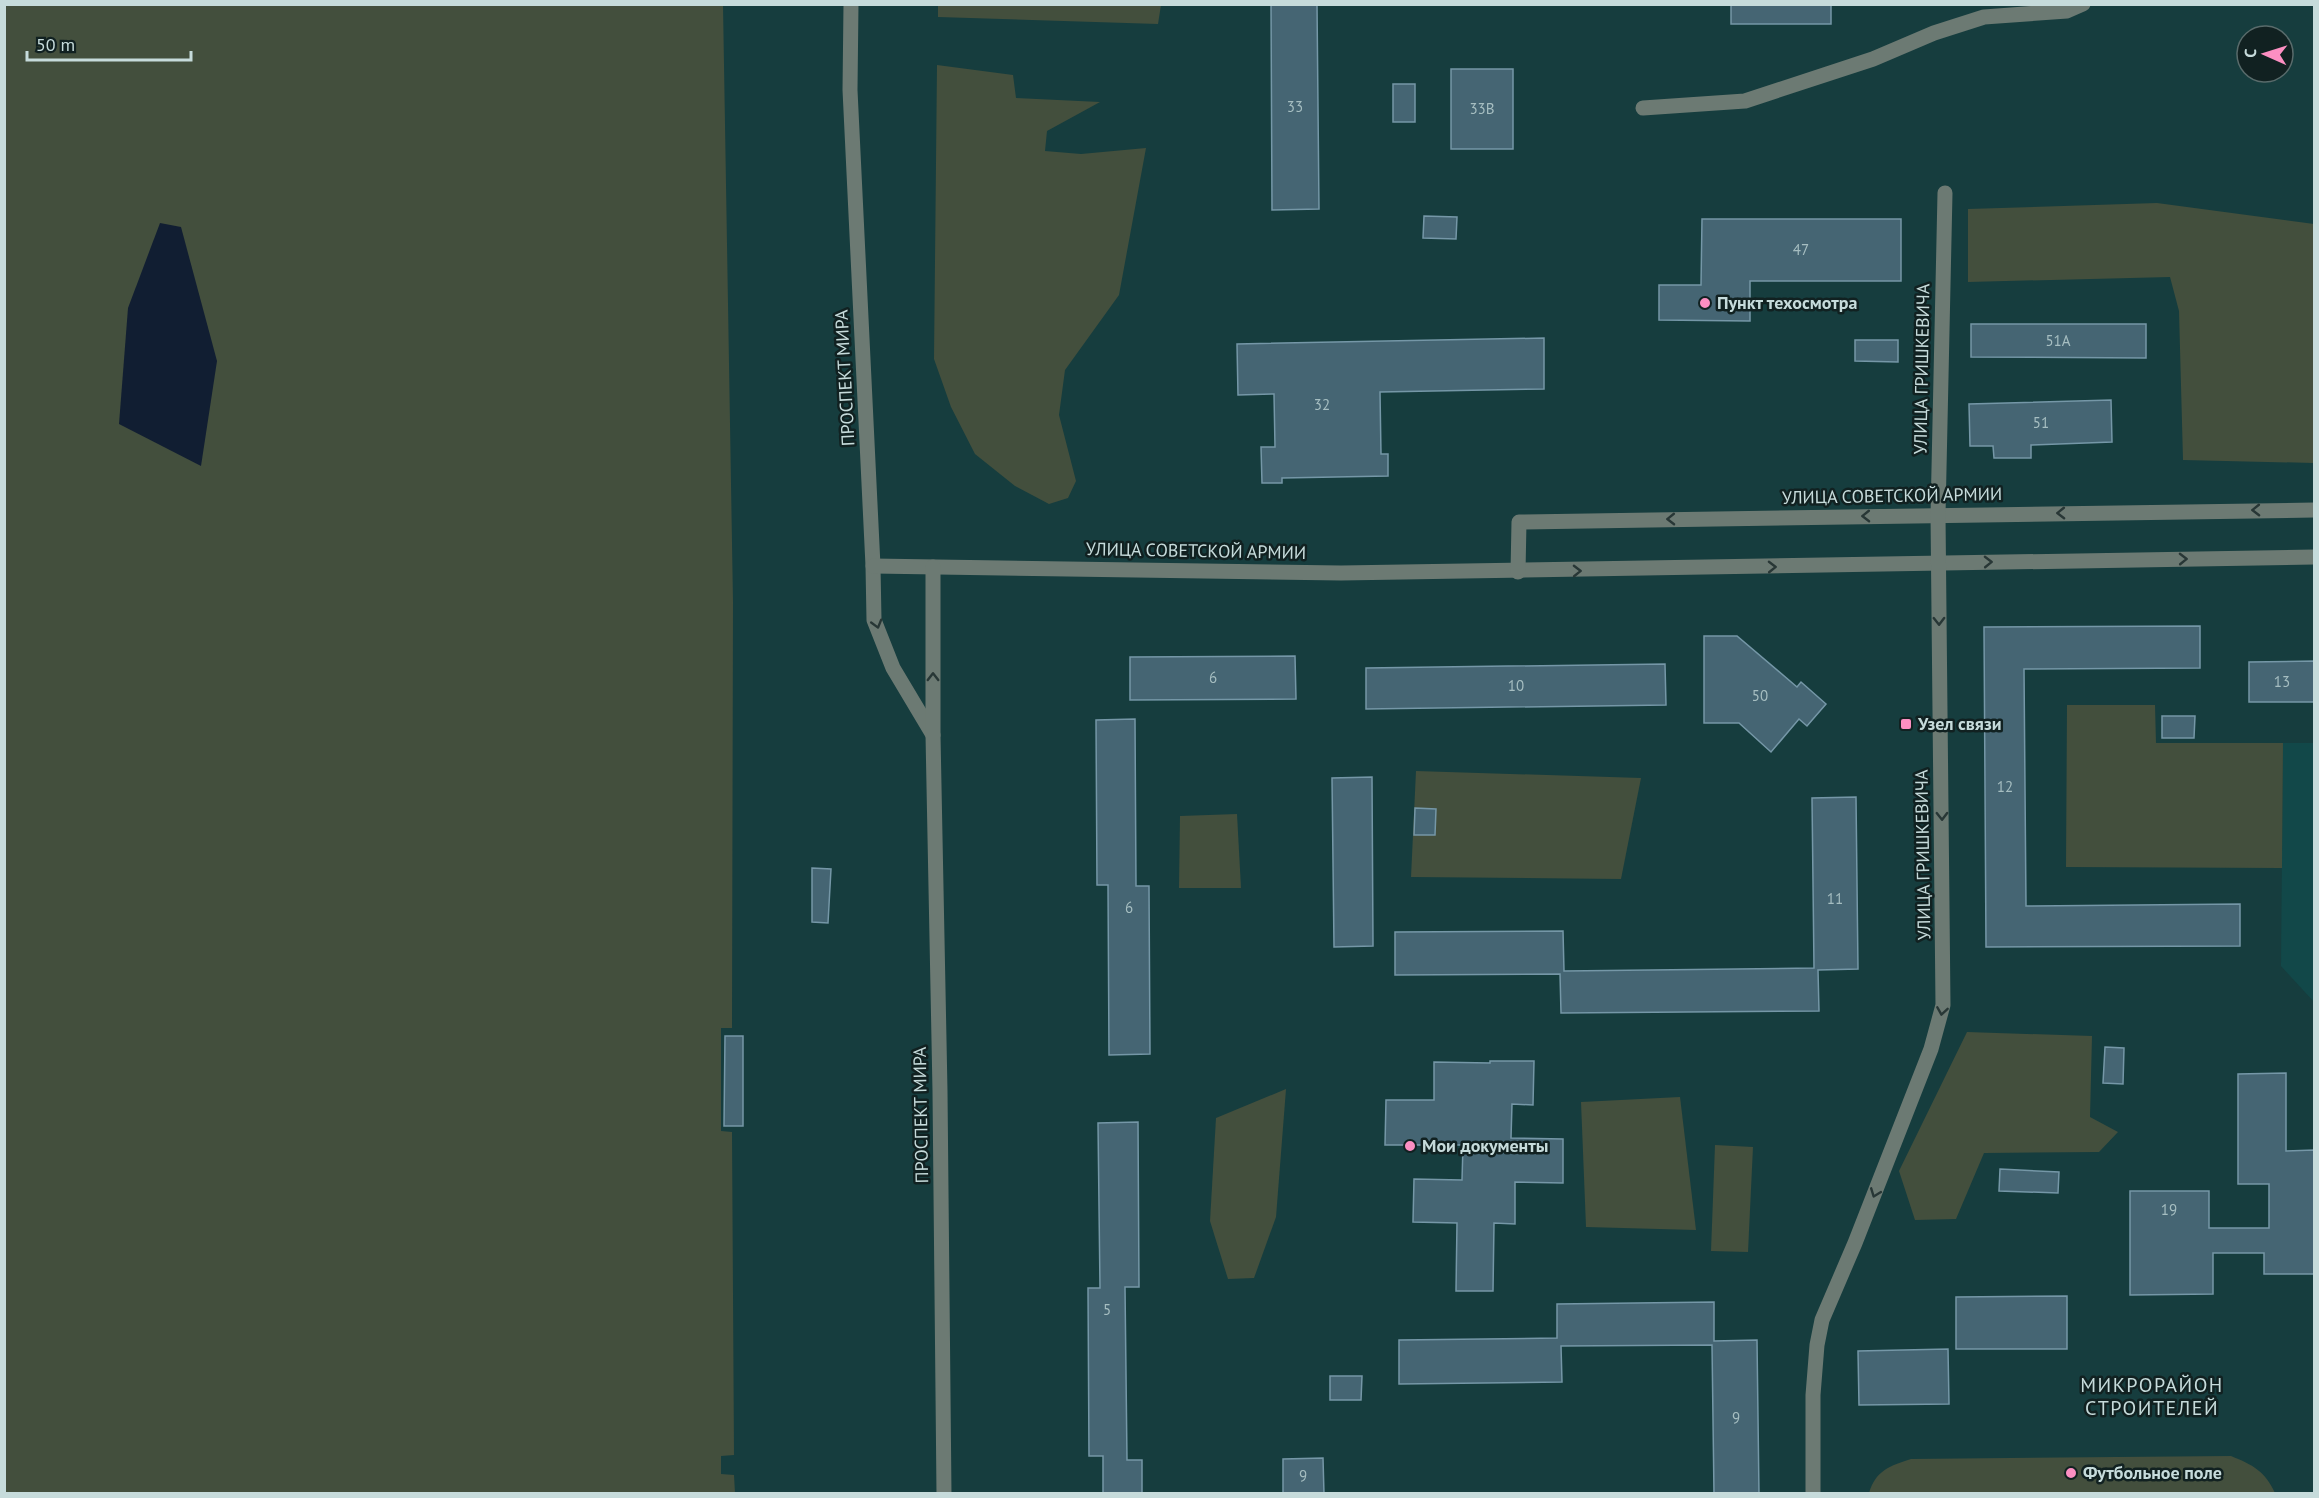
<svg xmlns="http://www.w3.org/2000/svg" width="2319" height="1498" font-family="'PT Sans',sans-serif">
  <style>
    .built { fill: #124849 }
    .green { fill: #434f3d }
    .water { fill: #111e32 }
    .building { fill: #456573; stroke: #7597a7; stroke-width: 1.5 }
    .lines { fill: none; stroke-linecap: round; stroke-linejoin: round }
    .minor { stroke: #6c7a73; stroke-width: 15 }
    .oneway { stroke: #283736 }
    .poi-dot { fill: #fc8fc2; stroke: #112121; stroke-width: 2 }
    .labels { text-anchor: middle; stroke-width: 5; stroke-linejoin: round; paint-order: stroke }
    .number-label { font-size: 15px; fill: #a6bec1 }
    .poi-label { font-size: 18px; font-weight: bold; fill: #c6dbdb; stroke: #112121; text-anchor: start }
    .street-label { font-size: 18px; fill: #c6dbdb; stroke: #112121 }
    .neighbourhood-label { font-size: 20px; letter-spacing: 1.5px; fill: #c6dbdb; stroke: #112121 }
  </style>
  <rect width="100%" height="100%" fill="#163d3e"/>
  <path class="built" d="M2283 743H2314V1002L2281 966Z"/>
  <g class="green">
    <path d="M5 5H723L733 602 732 1028H721V1131L732 1132 734 1455 721 1456V1474L734 1475 735 1493 5 1494Z"/>
    <path d="M938 5V4L1161 5 1158 24 938 17Z"/>
    <path d="M937 65 1013 75 1016 98 1100 102 1047 131 1045 151 1081 154 1146 148 1119 295 1065 370 1059 415 1076 481 1068 498 1049 504 1015 486 975 454 951 407 934 359Z"/>
    <path d="M2157 203 2314 224V463L2183 460 2179 311 2170 277 1968 282V209Z"/>
    <path d="M2067 705H2155L2156 743H2283L2282 868 2066 867Z"/>
    <path d="M1416 771 1641 778 1621 879 1411 877Z"/>
    <path d="M1237 814 1241 888H1179L1180 816Z"/>
    <path d="M1967 1032 2092 1036 2090 1117 2118 1132 2099 1152 1984 1153 1956 1219 1915 1220 1899 1171Z"/>
    <path d="M1286 1089 1276 1217 1254 1278 1228 1279 1210 1221 1216 1118Z"/>
    <path d="M1680 1097 1696 1230 1586 1227 1581 1102Z"/>
    <path d="M1715 1145 1753 1147 1748 1252 1711 1251Z"/>
    <path d="M2231 1456C2253 1465 2265 1471 2275 1493H1869C1876 1470 1890 1466 1911 1459Z"/>
  </g>
  <path class="water" d="M160 223 181 227 217 361 201 466 119 424 128 308Z"/>
  <g class="building">
    <path d="M1271 4H1317L1319 209 1272 210Z"/>
    <rect x="1731" y="4" width="100" height="20"/>
    <rect x="1451" y="69" width="62" height="80"/>
    <rect x="1393" y="84" width="22" height="38"/>
    <path d="M1424 216 1457 217 1456 239 1423 238Z"/>
    <path d="M1702 219H1901V281H1750V321L1659 320V285H1701Z"/>
    <path d="M1971 324H2146V358L1971 357Z"/>
    <path d="M1544 338V389L1380 392 1381 454H1388V476L1282 478V483H1262L1261 447H1275L1274 394 1238 395 1237 344Z"/>
    <path d="M1855 340H1898V362L1855 361Z"/>
    <path d="M2111 400 2112 442 2031 445V458H1994L1993 446H1970L1969 404Z"/>
    <path d="M2200 626V668L2024 669 2026 906 2240 904V946L1986 947 1984 627Z"/>
    <path d="M1704 636H1737L1797 687 1801 682 1826 704 1807 726 1799 719 1771 752 1739 723H1704Z"/>
    <path d="M1295 656 1296 699 1130 700V657Z"/>
    <path d="M2314 661V702H2249V662Z"/>
    <path d="M1665 664 1666 705 1366 709V668Z"/>
    <path d="M2162 716H2195L2194 738H2162Z"/>
    <path d="M1135 719 1136 886H1149L1150 1054 1109 1055 1108 885H1097L1096 720Z"/>
    <path d="M1372 777 1373 946 1334 947 1332 778Z"/>
    <path d="M1856 797 1858 969 1818 970 1819 1011 1561 1013 1560 974 1395 975V932L1563 931 1564 971 1814 968 1812 798Z"/>
    <path d="M1415 808 1436 809 1435 835H1414Z"/>
    <path d="M812 868 831 869 828 923 812 922Z"/>
    <path d="M725 1036H743V1126H724Z"/>
    <path d="M2105 1047 2124 1048 2123 1084 2103 1083Z"/>
    <path d="M1490 1061H1534L1533 1105 1512 1104 1511 1138 1563 1139V1183L1515 1182V1224L1494 1223 1493 1291H1456L1457 1223 1413 1222 1414 1179 1462 1180 1463 1145H1385L1386 1100H1434V1062L1490 1063Z"/>
    <path d="M2286 1073V1151L2314 1150V1274H2264V1253H2213V1294L2130 1295V1191H2209V1228H2269V1184H2238V1074Z"/>
    <path d="M1138 1122 1139 1287H1125L1127 1460H1142V1494H1103V1456H1089L1088 1288H1100L1098 1123Z"/>
    <path d="M2000 1169 2059 1172 2058 1193 1999 1191Z"/>
    <path d="M2067 1296V1349H1956V1297Z"/>
    <path d="M1714 1302V1341L1757 1340 1759 1494H1714L1712 1345 1561 1346 1562 1382 1399 1384V1340L1557 1338V1304Z"/>
    <path d="M1948 1349 1949 1404 1859 1405 1858 1351Z"/>
    <path d="M1330 1376H1362L1361 1400H1330Z"/>
    <path d="M1323 1458 1324 1494H1283V1459Z"/>
  </g>
  <g class="lines">
    <g class="minor">
      <path d="M851 4 850 90 873 566 874 620 893 668 933 735"/>
      <path d="M1643 108 1745 101 1873 59 1934 33 1984 17 2067 11 2083 4"/>
      <path d="M873 566 1341 573 2314 557"/>
      <path d="M933 567V735L940 1091 944 1494"/>
      <path d="M1518 572 1519 522 2314 510"/>
      <path d="M1813 1494V1395L1817 1345 1822 1320 1855 1243 1931 1049 1943 1005 1938 515 1945 193"/>
    </g>
  </g>
  <defs><path id="oneway-chevron" d="M-2-3.5L2.5 0L-2 3.5" fill="none" stroke-width="1.6" stroke-linecap="round" stroke-linejoin="round" transform="scale(1.5)"/></defs>
  <g class="oneway">
    <use href="#oneway-chevron" transform="translate(2256 510) rotate(179)"/>
    <use href="#oneway-chevron" transform="translate(2061 513) rotate(179)"/>
    <use href="#oneway-chevron" transform="translate(1866 516) rotate(179)"/>
    <use href="#oneway-chevron" transform="translate(1671 519) rotate(179)"/>
    <use href="#oneway-chevron" transform="translate(2183 559) rotate(-1)"/>
    <use href="#oneway-chevron" transform="translate(1988 562) rotate(-1)"/>
    <use href="#oneway-chevron" transform="translate(1772 567) rotate(-1)"/>
    <use href="#oneway-chevron" transform="translate(1577 571) rotate(-1)"/>
    <use href="#oneway-chevron" transform="translate(1939 621) rotate(89)"/>
    <use href="#oneway-chevron" transform="translate(877 624) rotate(74)"/>
    <use href="#oneway-chevron" transform="translate(933 677) rotate(-90)"/>
    <use href="#oneway-chevron" transform="translate(1942 816) rotate(89)"/>
    <use href="#oneway-chevron" transform="translate(1942 1011) rotate(99)"/>
    <use href="#oneway-chevron" transform="translate(1875 1193) rotate(111)"/>
  </g>
  <g class="poi-dot">
    <circle cx="1705" cy="303" r="6"/>
    <rect x="1900" y="718" width="12" height="12" rx="3"/>
    <circle cx="1410" cy="1146" r="6"/>
    <circle cx="2071" cy="1473" r="6"/>
  </g>
  <g class="labels">
    <g class="number-label">
      <text x="1295" y="112">33</text>
      <text x="1482" y="114">33В</text>
      <text x="1801" y="255">47</text>
      <text x="2058" y="346">51А</text>
      <text x="1322" y="410">32</text>
      <text x="2041" y="428">51</text>
      <text x="1213" y="683">6</text>
      <text x="2282" y="687">13</text>
      <text x="1516" y="691">10</text>
      <text x="1760" y="701">50</text>
      <text x="2005" y="792">12</text>
      <text x="1835" y="904">11</text>
      <text x="1129" y="913">6</text>
      <text x="2169" y="1215">19</text>
      <text x="1107" y="1315">5</text>
      <text x="1736" y="1423">9</text>
      <text x="1303" y="1481">9</text>
    </g>
    <g class="poi-label">
      <text x="1717" y="309">Пункт техосмотра</text>
      <text x="1918" y="730">Узел связи</text>
      <text x="1422" y="1152">Мои документы</text>
      <text x="2083" y="1479">Футбольное поле</text>
    </g>
    <g class="street-label">
      <text transform="translate(1922 369) rotate(-89)" y="6">УЛИЦА ГРИШКЕВИЧА</text>
      <text transform="translate(845 378) rotate(-93)" y="6">ПРОСПЕКТ МИРА</text>
      <text transform="translate(1892 496) rotate(-1)" y="6">УЛИЦА СОВЕТСКОЙ АРМИИ</text>
      <text transform="translate(1196 551) rotate(1)" y="6">УЛИЦА СОВЕТСКОЙ АРМИИ</text>
      <text transform="translate(1923 855) rotate(-91)" y="6">УЛИЦА ГРИШКЕВИЧА</text>
      <text transform="translate(921 1115) rotate(-91)" y="6">ПРОСПЕКТ МИРА</text>
    </g>
    <g class="neighbourhood-label">
      <text x="2152" y="1392">МИКРОРАЙОН<tspan x="2152" dy="23">СТРОИТЕЛЕЙ</tspan></text>
    </g>
  </g>
  <rect width="2319" height="1498" fill="none" stroke="#c6dbdb" stroke-width="12"/>
  <g transform="translate(2265 54) rotate(273)"><circle r="28" fill="#112121" stroke="#596b6b" stroke-width="1.5"/>
  <path d="M0-4.5L10 22L0 15L-10 22Z" fill="#fc8fc2"/>
  <text y="-9" font-size="16" font-weight="bold" text-anchor="middle" fill="#c6dbdb">С</text>
  </g>
  <path d="M27 51v9h164v-9" fill="none" stroke="#c6dbdb" stroke-width="3"/>
  <text x="36" y="51" font-size="18" fill="#c6dbdb" stroke="#112121" stroke-width="4.5" paint-order="stroke">50 m</text>
</svg>
